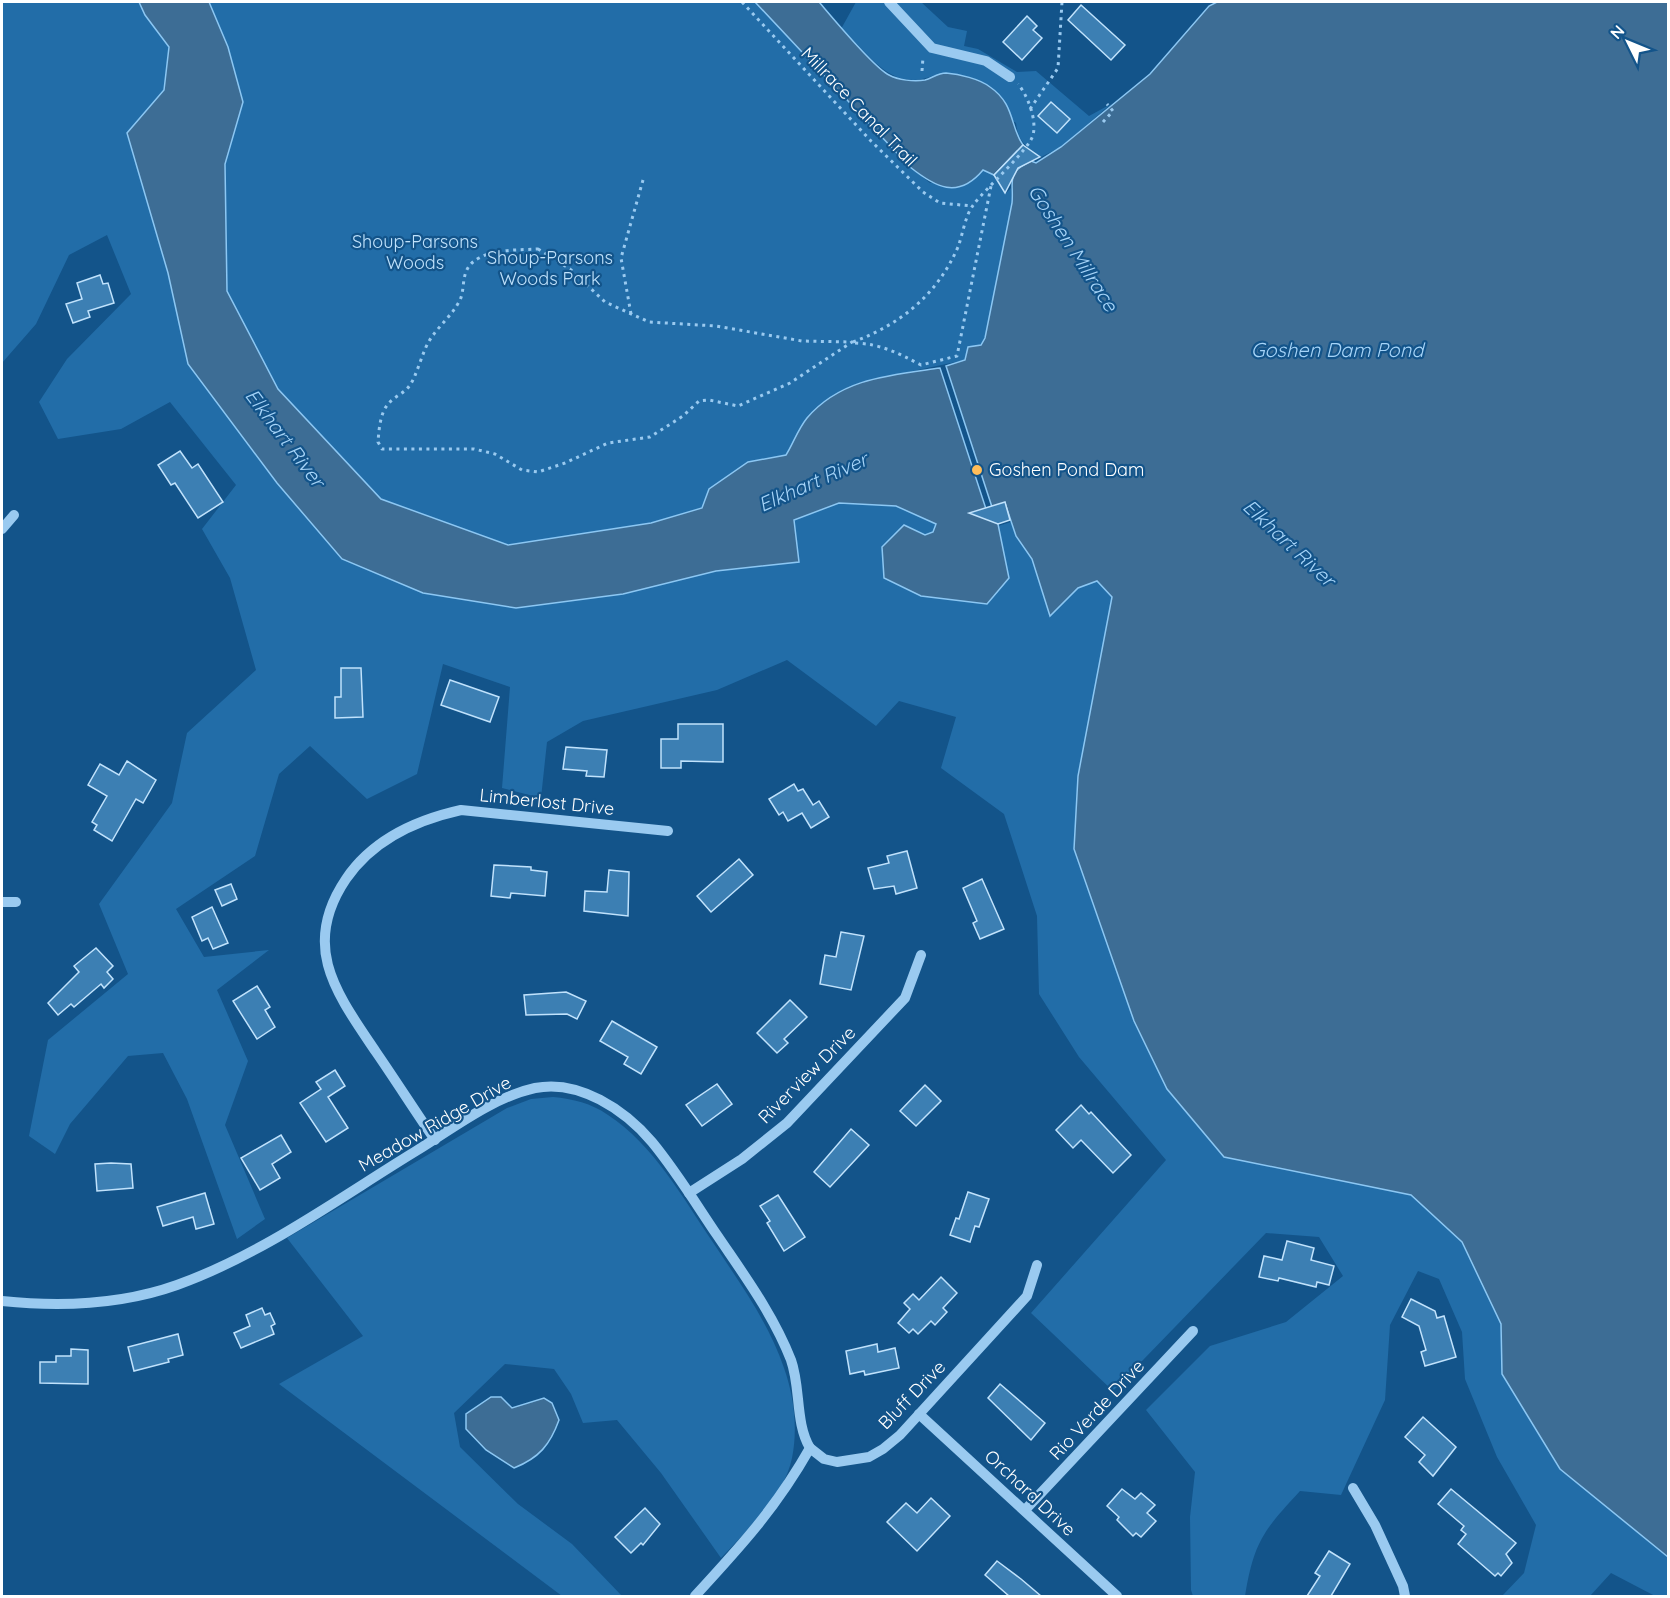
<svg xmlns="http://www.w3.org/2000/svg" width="1670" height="1598" font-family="Quicksand,sans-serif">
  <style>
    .green { fill: #226da8 }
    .water { fill: #3d6d95; stroke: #8cc7f3; stroke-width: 1.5 }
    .building { fill: #3c7fb3; stroke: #c0e2fc; stroke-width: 1.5 }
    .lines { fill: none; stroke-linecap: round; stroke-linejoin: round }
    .path { stroke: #9acaf0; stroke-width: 3; stroke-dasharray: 3 4.5; stroke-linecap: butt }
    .minor { stroke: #9acaf0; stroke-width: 10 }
    .poi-dot { fill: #ffbd59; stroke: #13548a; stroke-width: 2 }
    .labels { text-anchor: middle; stroke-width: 4.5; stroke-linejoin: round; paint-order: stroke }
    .street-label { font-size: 18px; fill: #fff; stroke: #13548a }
    .park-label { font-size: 18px; fill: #c0e2fc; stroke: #13548a }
    .poi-label { font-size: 18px; fill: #fff; stroke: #13548a; text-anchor: start }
    .water-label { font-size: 20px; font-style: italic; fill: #a6d4f8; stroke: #13548a }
  </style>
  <rect width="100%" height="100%" fill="#13548a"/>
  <g class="green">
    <path d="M2 2H139L145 15 169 47 164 90 127 133 168 273 188 364 423 593 516 608 623 594 716 571 799 562 794 520 839 503 896 506 936 524 933 532 925 535 981 603 987 604 1009 578 998 526 1011 522 1016 536 1032 559 1050 615 1078 588 1097 581 1113 597 1078 776 1074 849 1134 1021 1167 1089 1224 1157 1411 1195 1462 1242 1501 1324 1502 1374 1560 1469 1668 1557V1596H1655L1611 1573 1590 1596H1502L1524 1573 1536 1525 1497 1457 1465 1379 1462 1332 1439 1279 1418 1271 1390 1325 1385 1400 1341 1495 1300 1491C1263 1531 1254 1542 1245 1596H1193L1191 1590 1190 1517 1195 1472 1146 1410 1210 1346 1286 1322 1343 1276 1319 1237 1266 1233 1113 1391 1031 1313 1166 1160 1079 1057 1039 994 1037 916 1004 814 941 768 956 717 899 701 876 726 787 660 717 690 583 721 547 742 541 798 502 788 510 687 443 664 417 774 367 799 310 746 279 774 255 856 176 909 204 957 269 950 217 990 248 1061 225 1125 265 1219 237 1239 187 1099 163 1053 128 1056 70 1124 55 1154 29 1136 48 1040 128 974 99 904 172 803 187 733 256 670 230 578 202 529 236 485 170 402 121 429 58 439 39 402 67 359 131 294 107 235 69 255 36 324 2 363Z"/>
    <path d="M209 2H755L910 167 930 183 973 180 983 170 991 172 1006 193 1011 188 1012 203 985 338 981 345 965 360 861 382 806 419 786 455 748 462 702 508 650 523 508 545 381 499 278 389 227 291 225 164 243 102 228 47Z"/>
    <path d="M856 2H921L948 27 967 31 964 46 978 49 1017 72 1036 71 1089 116 1111 104 1061 147 1041 157C1026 147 1018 141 1016 123L935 75C890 94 871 54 841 29Z"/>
    <path d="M553 1097C573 1099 591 1103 608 1115 653 1144 683 1198 712 1241 739 1282 768 1321 784 1368 794 1396 798 1429 792 1458 784 1497 747 1530 721 1558L661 1473 617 1420 583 1423 571 1394 554 1369 505 1364 454 1413 460 1447 518 1504 572 1544 622 1596H562L279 1384 363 1336 287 1238 507 1108 531 1099Z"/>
  </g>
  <g class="water">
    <path d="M139 2H209L228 47 243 102 225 164 227 291 278 389 381 499 508 545 651 523 702 508 709 489 748 462 786 455C793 444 798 429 807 418 841 378 891 375 940 368L986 509 998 524 1009 578 987 604 921 596 884 578 882 547 904 525 925 535 933 532 936 524 896 506 839 503 794 520 799 562 716 571 623 594 516 608 423 593 342 559 277 483 188 364 168 273 127 133 164 90 169 47 145 15Z"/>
    <path d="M755 2H819C832 17 873 67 889 75 898 80 914 82 925 80 932 78 938 73 946 73 959 74 980 79 990 87 1015 104 1010 127 1023 145L994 175 983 170C958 200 935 187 910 167Z"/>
    <path d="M1217 2H1668V1557L1560 1469 1502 1374 1501 1324 1462 1242 1411 1195 1224 1157 1167 1089 1134 1021 1074 849 1078 776 1112 597 1097 581 1078 588 1050 616 1032 559 1016 536 1005 503 992 507 946 366 965 360 968 347 981 345 985 338 1012 203C1014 181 1005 173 1031 161L1036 163 1061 147 1150 74 1209 6Z"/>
    <path d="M491 1397H501L512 1408 544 1398 552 1403 559 1420C550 1445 539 1458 514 1468L486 1450 466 1429V1414Z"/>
  </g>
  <g class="building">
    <path d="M1081 5 1125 45 1111 60 1068 20Z"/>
    <path d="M1027 16 1037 26 1033 30 1042 38 1022 60 1003 42Z"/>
    <path d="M1051 102 1070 119 1057 133 1038 116Z"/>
    <path d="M1023 145 1040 157 1018 168 1005 193 994 175Z"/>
    <path d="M100 275 103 284 108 283 114 303 88 311 90 317 73 323 66 304 82 299 77 283Z"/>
    <path d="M180 451 192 468 198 464 223 502 198 518 175 483 171 485 158 465Z"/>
    <path d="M1005 502 1010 520 998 524 969 513Z"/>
    <path d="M341 668H361L363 717 335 718V697H341Z"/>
    <path d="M450 680 499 697 490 722 441 705Z"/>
    <path d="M678 724H723V762L681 761V768H661V739H678Z"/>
    <path d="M566 747 607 750 604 777 586 776 587 771 563 769Z"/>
    <path d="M127 761 156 780 143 803 136 799 112 841 94 830 97 825 92 822 107 796 88 785 100 764 119 775Z"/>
    <path d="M794 784 798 791 803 789 813 805 819 801 829 817 811 828 802 813 788 821 783 812 779 815 769 799Z"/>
    <path d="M907 851 917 888 896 894 894 886 874 889 868 868 889 863 887 856Z"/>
    <path d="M739 859 753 875 711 912 697 896Z"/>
    <path d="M494 865 531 867V870L547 872 545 896 511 893 510 898 491 896Z"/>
    <path d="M609 870 629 872 628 916 584 911 585 891 607 892Z"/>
    <path d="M982 879 1004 929 980 939 973 923 977 921 963 888Z"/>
    <path d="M231 884 237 899 222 906 215 890Z"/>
    <path d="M212 907 228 943 213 949 208 938 202 941 192 917Z"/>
    <path d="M841 932 864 936 851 990 820 984 825 955 836 957Z"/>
    <path d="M96 948 113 966 107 972 113 979 104 988 101 984 74 1007 71 1004 58 1015 48 1003 79 972 74 966Z"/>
    <path d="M257 986 270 1007 265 1010 275 1027 257 1039 233 1001Z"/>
    <path d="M566 992 586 1001 577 1019 567 1014 526 1015 524 995Z"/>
    <path d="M790 1000 807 1017 784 1039 788 1043 777 1053 757 1033Z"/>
    <path d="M612 1021 657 1047 641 1074 624 1064 628 1057 600 1041Z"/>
    <path d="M335 1070 345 1086 328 1097 348 1128 326 1142 300 1103 321 1089 316 1082Z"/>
    <path d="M717 1084 732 1104 702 1126 686 1105Z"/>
    <path d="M925 1085 941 1101 916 1126 900 1111Z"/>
    <path d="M1081 1105 1089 1114 1091 1112 1131 1155 1113 1173 1081 1140 1073 1148 1056 1130Z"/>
    <path d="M851 1129 869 1145 830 1187 814 1172Z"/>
    <path d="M281 1135 291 1152 272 1164 280 1178 260 1190 241 1158Z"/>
    <path d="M111 1163 131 1164 133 1188 97 1191 95 1164Z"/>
    <path d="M968 1192 989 1199 979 1227 975 1226 970 1242 950 1235 956 1218 959 1219Z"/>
    <path d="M205 1193 214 1224 196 1229 193 1217 163 1226 157 1207Z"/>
    <path d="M778 1195 805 1237 784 1251 767 1223 770 1221 760 1206Z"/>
    <path d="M1287 1241 1314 1248 1311 1260 1334 1266 1329 1285 1317 1282 1316 1287 1279 1278 1278 1281 1259 1277 1264 1256 1282 1260Z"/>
    <path d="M941 1277 957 1293 943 1308 947 1312 935 1325 931 1321 918 1334 913 1329 909 1333 898 1323 910 1309 904 1303 913 1294 919 1300Z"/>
    <path d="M1411 1299 1435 1311 1437 1318 1444 1316 1456 1357 1425 1366 1421 1352 1426 1350 1419 1326 1402 1317Z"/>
    <path d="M262 1308 265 1315 270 1313 275 1324 271 1326 274 1334 241 1348 234 1333 250 1326 246 1315Z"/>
    <path d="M178 1334 183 1355 168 1359 169 1362 134 1371 128 1347Z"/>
    <path d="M877 1344 878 1352 895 1348 899 1368 865 1375 864 1371 850 1374 846 1351Z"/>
    <path d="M71 1349 88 1350V1384L40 1383V1362H56V1356H71Z"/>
    <path d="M1000 1384 1045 1423 1031 1440 988 1398Z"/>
    <path d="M1423 1417 1456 1447 1433 1476 1419 1462 1425 1455 1405 1437Z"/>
    <path d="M1122 1489 1135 1499 1141 1493 1155 1505 1147 1513 1156 1521 1141 1537 1136 1533 1133 1536 1117 1520 1119 1517 1107 1506Z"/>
    <path d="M1451 1489 1516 1543 1506 1554 1512 1563 1501 1576 1498 1573 1495 1576 1458 1544 1466 1534 1461 1530 1464 1526 1438 1504Z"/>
    <path d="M931 1498 950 1516 917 1551 887 1522 906 1503 917 1513Z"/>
    <path d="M645 1508 660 1524 643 1545 641 1543 631 1553 615 1537Z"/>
    <path d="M1329 1551 1350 1564 1331 1596H1307L1320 1576 1315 1573Z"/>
    <path d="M997 1561 1021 1579 1041 1596H1009L985 1575Z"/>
  </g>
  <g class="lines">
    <g class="path">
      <path d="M742 2 871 141 923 192 940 203 972 206"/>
      <path d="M922 71 923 57"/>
      <path d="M1030 109 1058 68 1062 2"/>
      <path d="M1103 122 1113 111 1107 104"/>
      <path d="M538 249 570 269 605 302 649 322 716 326 802 341 852 342 790 383 738 406 709 400 699 401 683 416 650 437 608 443 565 463 538 472 522 470 495 454 474 449H382L378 442C379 430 380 412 389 403 395 396 405 393 410 385 416 377 422 354 428 343 437 327 450 318 459 302 467 288 458 269 479 258 495 249 520 250 538 249Z"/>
      <path d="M631 314 621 258 643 180"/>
      <path d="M853 342C901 324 937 295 958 247 963 234 965 215 974 204 985 189 1029 150 1033 135 1037 120 1028 96 1018 84"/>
      <path d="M855 343C881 344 898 353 921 365L957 356 991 186"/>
    </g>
    <g class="minor">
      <path d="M889 2 932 48 986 61 1010 77"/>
      <path d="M2 529 14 515"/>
      <path d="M2 902H16"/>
      <path d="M435 1140C415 1111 396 1081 376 1052 337 994 300 947 346 879 373 839 416 820 461 810L668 831"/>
      <path d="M689 1193 742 1159 787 1123 905 998 921 955"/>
      <path d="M2 1301C60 1307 121 1305 177 1285 263 1254 339 1198 416 1151 452 1129 493 1097 535 1088 579 1079 625 1110 652 1142 676 1171 696 1204 717 1235 744 1275 773 1314 791 1360 801 1388 795 1423 810 1448"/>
      <path d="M919 1414 1117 1596"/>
      <path d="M1353 1488 1375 1525 1403 1586 1405 1596"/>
      <path d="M1025 1510 1193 1331"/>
      <path d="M695 1596C741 1546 776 1508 810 1448L824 1459 837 1462 869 1457 883 1449 900 1435 1027 1296 1037 1265"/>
    </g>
  </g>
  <circle class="poi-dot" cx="977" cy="470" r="6"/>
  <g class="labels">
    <g class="street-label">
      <text transform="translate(859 107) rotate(46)" y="6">Millrace Canal Trail</text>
      <text transform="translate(547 802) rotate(6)" y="6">Limberlost Drive</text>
      <text transform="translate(807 1075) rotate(-45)" y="6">Riverview Drive</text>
      <text transform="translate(435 1124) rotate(-30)" y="6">Meadow Ridge Drive</text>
      <text transform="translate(912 1395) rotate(-46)" y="6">Bluff Drive</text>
      <text transform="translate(1097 1410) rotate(-47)" y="6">Rio Verde Drive</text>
      <text transform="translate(1030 1493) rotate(43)" y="6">Orchard Drive</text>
    </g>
    <g class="park-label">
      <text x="415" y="248">Shoup-Parsons<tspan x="415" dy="21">Woods</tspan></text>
      <text x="550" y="264">Shoup-Parsons<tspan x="550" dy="21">Woods Park</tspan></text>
    </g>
    <g class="poi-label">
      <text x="989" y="476">Goshen Pond Dam</text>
    </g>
    <g class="water-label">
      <text transform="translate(1073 248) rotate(57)" y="7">Goshen Millrace</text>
      <text x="1337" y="357">Goshen Dam Pond</text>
      <text transform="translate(285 438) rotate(53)" y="7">Elkhart River</text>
      <text transform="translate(813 482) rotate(-24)" y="7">Elkhart River</text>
      <text transform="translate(1289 543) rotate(43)" y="7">Elkhart River</text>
    </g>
  </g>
  <rect width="1670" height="1598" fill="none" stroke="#ffffff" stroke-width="6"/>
  <g transform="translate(1628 42) rotate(313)" stroke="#13548a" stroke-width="4.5" paint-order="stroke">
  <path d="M0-4.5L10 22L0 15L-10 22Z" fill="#ffffff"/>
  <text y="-9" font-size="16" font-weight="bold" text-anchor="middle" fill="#ffffff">N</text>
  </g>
</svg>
